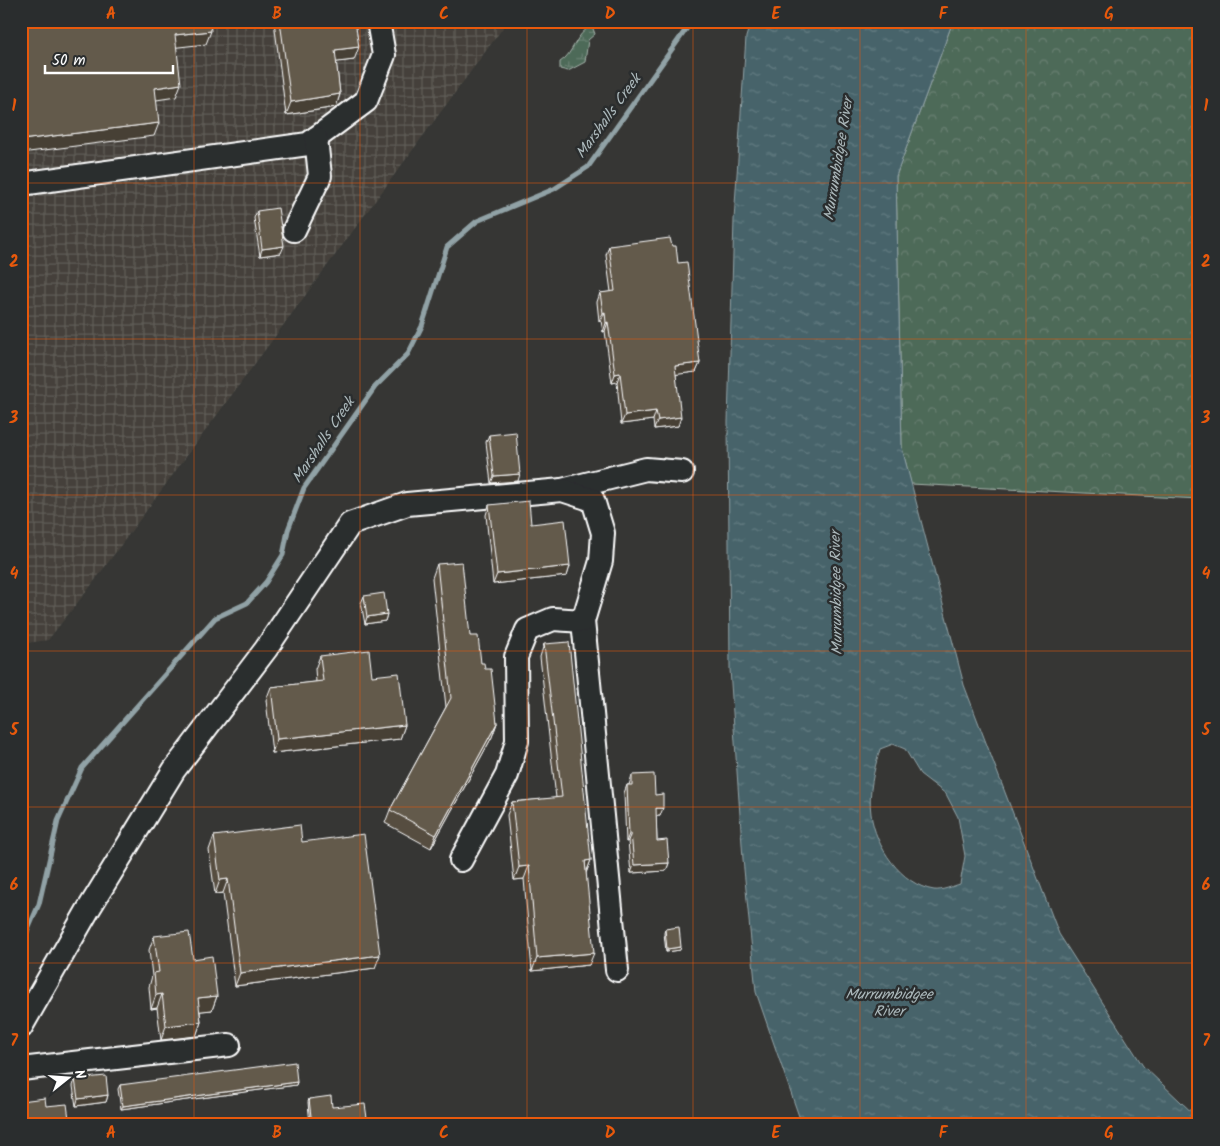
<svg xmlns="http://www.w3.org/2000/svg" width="1220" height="1146" font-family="Kalam,sans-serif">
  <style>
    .industrial { fill: url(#industrial-grid) }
    .forest { fill: url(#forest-crowns); stroke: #a6b4ac }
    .wetland { fill: url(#wetland-marsh); stroke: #a6b4ac }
    .water { fill: url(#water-ripples); stroke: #91a2a6; fill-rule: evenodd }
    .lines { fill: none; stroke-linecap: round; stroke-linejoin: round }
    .stream { stroke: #91a2a6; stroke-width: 5 }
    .minor-casing { stroke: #fff; stroke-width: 26 }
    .minor { stroke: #2a2d2e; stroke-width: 22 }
    .wall { fill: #564d41; stroke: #fff }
    .shaded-wall { fill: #463f35; stroke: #fff }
    .building { fill: #645a4c; stroke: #fff }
    .grid { fill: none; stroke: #e8590c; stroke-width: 1; stroke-opacity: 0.55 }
    .labels { text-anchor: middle; stroke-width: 5; stroke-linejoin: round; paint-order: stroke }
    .water-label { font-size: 15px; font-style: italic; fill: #acb9bc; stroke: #2a2d2e }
    .neatline { fill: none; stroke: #e8590c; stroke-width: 2 }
    .grid-label { font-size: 16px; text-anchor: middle; font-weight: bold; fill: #e8590c }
  </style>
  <defs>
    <pattern id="industrial-grid" width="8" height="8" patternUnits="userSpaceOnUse" patternTransform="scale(1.25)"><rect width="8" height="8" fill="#44413b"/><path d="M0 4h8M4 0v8" fill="none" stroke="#605e58"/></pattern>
    <pattern id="forest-crowns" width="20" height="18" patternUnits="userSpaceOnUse" patternTransform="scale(1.25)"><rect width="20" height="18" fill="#4e6a59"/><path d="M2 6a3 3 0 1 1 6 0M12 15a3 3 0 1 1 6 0" fill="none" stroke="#698072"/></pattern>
    <pattern id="wetland-marsh" width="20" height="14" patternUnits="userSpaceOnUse" patternTransform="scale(1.25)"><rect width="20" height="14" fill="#4e6a59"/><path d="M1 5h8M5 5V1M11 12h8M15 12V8" fill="none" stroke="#698072"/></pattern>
    <pattern id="water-ripples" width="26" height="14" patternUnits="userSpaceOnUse" patternTransform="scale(1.25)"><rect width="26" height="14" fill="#47646b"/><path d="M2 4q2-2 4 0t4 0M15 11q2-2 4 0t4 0" fill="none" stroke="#637b81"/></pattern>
  </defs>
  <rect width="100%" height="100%" fill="#363634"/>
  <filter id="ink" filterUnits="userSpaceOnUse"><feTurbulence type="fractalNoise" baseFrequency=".02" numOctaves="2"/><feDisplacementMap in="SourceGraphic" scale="10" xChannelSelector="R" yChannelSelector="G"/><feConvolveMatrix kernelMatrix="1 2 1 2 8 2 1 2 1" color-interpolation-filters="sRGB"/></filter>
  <g filter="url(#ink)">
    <path class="industrial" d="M21 21H508L90 587 48 640 21 644Z"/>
    <path class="forest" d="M953 21H1199V499L911 484 902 448 896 176Z"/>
    <path class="wetland" d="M592 26 595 34 588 40 585 62 568 71 560 69V62C574 54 575 33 592 26Z"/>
    <path class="water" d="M751 21H953L896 176 902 448 964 685 1059 934 1143 1066 1199 1119V1125H802L756 992 743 859 730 669 728 422 734 220 746 37ZM893 744 905 749 920 774 946 794 958 817 965 856 960 884C953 886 942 891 934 890 901 885 875 846 871 814 868 793 874 770 880 749Z"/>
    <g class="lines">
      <path class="stream" d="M21 946 39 904 58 821 82 768 215 618 247 603 266 582 283 555 288 530 304 488 375 387 408 354 422 326 447 247 477 221 554 189 588 167 692 21"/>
      <defs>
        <g id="minor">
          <path d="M21 184 308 144 366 101 384 55 378 21"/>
          <path d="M294 230 320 176 316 138"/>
          <path d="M562 490 646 469 682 472"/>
          <path d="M583 621 617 970"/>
          <path d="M21 1027 88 910 174 770 266 649 350 524 407 504 562 490 593 500 603 533 601 561 583 621 553 619 527 630 516 657 517 741 507 775 461 860"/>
          <path d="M21 1069 229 1045"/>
        </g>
      </defs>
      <use href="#minor" class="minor-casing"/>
      <use href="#minor" class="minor"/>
    </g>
    <g class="wall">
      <path d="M274 21H355L354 60 336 62 340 94 336 107 286 115Z"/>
      <path d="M257 211 281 253 260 256 254 218Z"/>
      <path d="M609 246H672L678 263 700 363 696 372 676 374 678 426 654 429 653 420 621 424 617 382 612 383 605 331 603 332 601 321H599L597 302 600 293 611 292 606 255Z"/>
      <path d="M489 435 518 481 491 483 486 442Z"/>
      <path d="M489 505 531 524 570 566 567 576 493 584 486 515Z"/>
      <path d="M437 564 470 636 481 663 485 669 497 723 492 737 431 848 385 823 390 810 446 707 432 578Z"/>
      <path d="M364 596 387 614 385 621 365 624 361 603Z"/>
      <path d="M544 644 591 860 586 873 589 965 532 971 524 879 514 880 507 815 512 802 556 798 540 657Z"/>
      <path d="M320 656 372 676 405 725 400 739 272 753 266 700 271 687 316 682 315 669Z"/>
      <path d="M632 775 655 795 660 816H656L657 841 669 863 666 871 631 873 628 841 626 842 624 793 627 785H629Z"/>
      <path d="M214 836 302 842 375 968 235 986 223 893 215 894 209 850Z"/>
      <path d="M665 929 680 950 666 952 664 933Z"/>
      <path d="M154 936 217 996 212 1010 200 1011 201 1022 196 1036 161 1040 157 1008 151 1009 149 987 152 976 149 950Z"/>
      <path d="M75 1079 108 1095 106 1102 76 1106 73 1086Z"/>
      <path d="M297 1082 296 1085 121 1109 118 1089 120 1085Z"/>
      <path d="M309 1099 332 1107 368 1125H310L308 1102Z"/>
      <path d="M21 1101 46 1106 67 1125H21Z"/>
    </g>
    <g class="shaded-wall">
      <path d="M211 31 206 44 170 48 175 35Z"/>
      <path d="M359 47 354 60 330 63 335 50Z"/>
      <path d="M181 84 176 97 150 101 155 88Z"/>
      <path d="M340 94 336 107 286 115 291 102Z"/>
      <path d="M159 123 154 136 21 153V140Z"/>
      <path d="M284 246 281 253 260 256 262 249Z"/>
      <path d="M605 312 601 321H599L603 313Z"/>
      <path d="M608 322 605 331 603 332 606 323Z"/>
      <path d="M700 363 696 372 672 375 675 366Z"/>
      <path d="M620 373 617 382 612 383 615 374Z"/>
      <path d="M656 411 653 420 621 424 625 415Z"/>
      <path d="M681 417 678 426 654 429 658 420Z"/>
      <path d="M520 474 518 481 491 483 494 476Z"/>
      <path d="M570 566 567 576 493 584 497 574Z"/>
      <path d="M387 614 385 621 365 624 367 617Z"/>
      <path d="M497 723 492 737 431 848 436 835Z"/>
      <path d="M405 725 400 739 272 753 277 739Z"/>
      <path d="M656 808H663L660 816H653Z"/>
      <path d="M631 833 628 841 626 842 629 834Z"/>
      <path d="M591 860 586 873 585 861Z"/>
      <path d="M669 863 666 871 631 873 634 865Z"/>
      <path d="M529 866 524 879 514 880 519 867Z"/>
      <path d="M228 879 223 893 215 894 220 880Z"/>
      <path d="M681 947 680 950 666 952 667 949Z"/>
      <path d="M594 953 589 965 532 971 537 958Z"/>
      <path d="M380 955 375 968 235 986 240 973Z"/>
      <path d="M162 994 157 1008 151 1009 156 995Z"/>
      <path d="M217 996 212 1010 193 1012 198 998Z"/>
      <path d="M201 1022 196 1036 161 1040 166 1026Z"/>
      <path d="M297 1082 296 1085 121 1109 123 1106Z"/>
      <path d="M108 1095 106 1102 76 1106 78 1099Z"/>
      <path d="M69 1119 67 1125H47L48 1121Z"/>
    </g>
    <g class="building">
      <path d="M21 21H210L211 31 175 35 181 84 155 88 159 123 21 140Z"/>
      <path d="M280 21H355L359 47 335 50 340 94 291 102Z"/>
      <path d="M278 208 284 246 262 249 257 211Z"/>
      <path d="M670 238 672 246H676L678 263 687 262 700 363 675 366 681 417 658 420 656 411 625 415 620 373 615 374 608 322 606 323 605 312 603 313 600 293 615 291 609 246Z"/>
      <path d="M516 432 520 474 494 476 489 435Z"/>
      <path d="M529 501 531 524 565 520 570 566 497 574 489 505Z"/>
      <path d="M462 562 470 636H478L481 663H484L485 669H491L497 723 436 835 390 810 451 698 437 564Z"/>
      <path d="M384 593 387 614 367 617 364 596Z"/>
      <path d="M569 642 591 860 585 861 594 953 537 958 529 866 519 867 512 802 562 797 544 644Z"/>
      <path d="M369 650 372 676 399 673 405 725 277 739 271 687 323 681 320 656Z"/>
      <path d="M654 774 655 795 663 794V808H656L657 841 667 840 669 863 634 865 631 833 629 834 627 785H632V775Z"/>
      <path d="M300 825 302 842 364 834 380 955 240 973 228 879 220 880 214 836Z"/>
      <path d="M679 927 681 947 667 949 665 929Z"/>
      <path d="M189 932 193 959 212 956 217 996 198 998 201 1022 166 1026 162 994 156 995 154 973 159 972 154 936Z"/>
      <path d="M295 1062 297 1082 123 1106 120 1085Z"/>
      <path d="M106 1076 108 1095 78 1099 75 1079Z"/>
      <path d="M331 1096 332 1107 365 1104 368 1125H312L309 1099Z"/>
      <path d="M45 1098 46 1106 67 1104 69 1119 48 1121 49 1125H25L21 1101Z"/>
    </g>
  </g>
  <path class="grid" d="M194 21V1125M360 21V1125M527 21V1125M693 21V1125M860 21V1125M1026 21V1125M21 183H1199M21 339H1199M21 495H1199M21 651H1199M21 807H1199M21 963H1199"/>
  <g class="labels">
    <g class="water-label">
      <text transform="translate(608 116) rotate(-54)" y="5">Marshalls Creek</text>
      <text transform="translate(838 159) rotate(-81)" y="5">Murrumbidgee River</text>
      <text transform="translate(323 440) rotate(-56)" y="5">Marshalls Creek</text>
      <text transform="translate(836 593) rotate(-91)" y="5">Murrumbidgee River</text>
      <text x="889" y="999">Murrumbidgee<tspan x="889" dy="17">River</tspan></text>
    </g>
  </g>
  <rect width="1220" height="1146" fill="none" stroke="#2a2d2e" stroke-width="55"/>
  <g transform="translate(68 1078) rotate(73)" stroke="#2a2d2e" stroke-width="4" paint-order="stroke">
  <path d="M0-4L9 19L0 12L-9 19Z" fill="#ffffff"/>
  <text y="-8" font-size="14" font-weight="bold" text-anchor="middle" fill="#ffffff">N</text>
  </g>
  <path d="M45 65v8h128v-8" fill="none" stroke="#ffffff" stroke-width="2.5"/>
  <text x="52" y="65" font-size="15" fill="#ffffff" stroke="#2a2d2e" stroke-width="4" paint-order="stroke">50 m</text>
  <rect x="28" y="28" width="1164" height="1090" class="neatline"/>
  <g class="grid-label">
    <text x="111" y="19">A</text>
    <text x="277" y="19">B</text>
    <text x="444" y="19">C</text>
    <text x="610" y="19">D</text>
    <text x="776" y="19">E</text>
    <text x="943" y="19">F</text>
    <text x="1109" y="19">G</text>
    <text x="14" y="111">1</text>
    <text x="1206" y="111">1</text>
    <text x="14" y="267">2</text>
    <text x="1206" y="267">2</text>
    <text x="14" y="423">3</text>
    <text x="1206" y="423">3</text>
    <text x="14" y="579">4</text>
    <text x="1206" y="579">4</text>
    <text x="14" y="735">5</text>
    <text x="1206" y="735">5</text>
    <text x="14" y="890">6</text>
    <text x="1206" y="890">6</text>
    <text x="14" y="1046">7</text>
    <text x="1206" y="1046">7</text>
    <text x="111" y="1138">A</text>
    <text x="277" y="1138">B</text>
    <text x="444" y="1138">C</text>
    <text x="610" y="1138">D</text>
    <text x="776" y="1138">E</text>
    <text x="943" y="1138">F</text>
    <text x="1109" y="1138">G</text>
  </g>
</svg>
